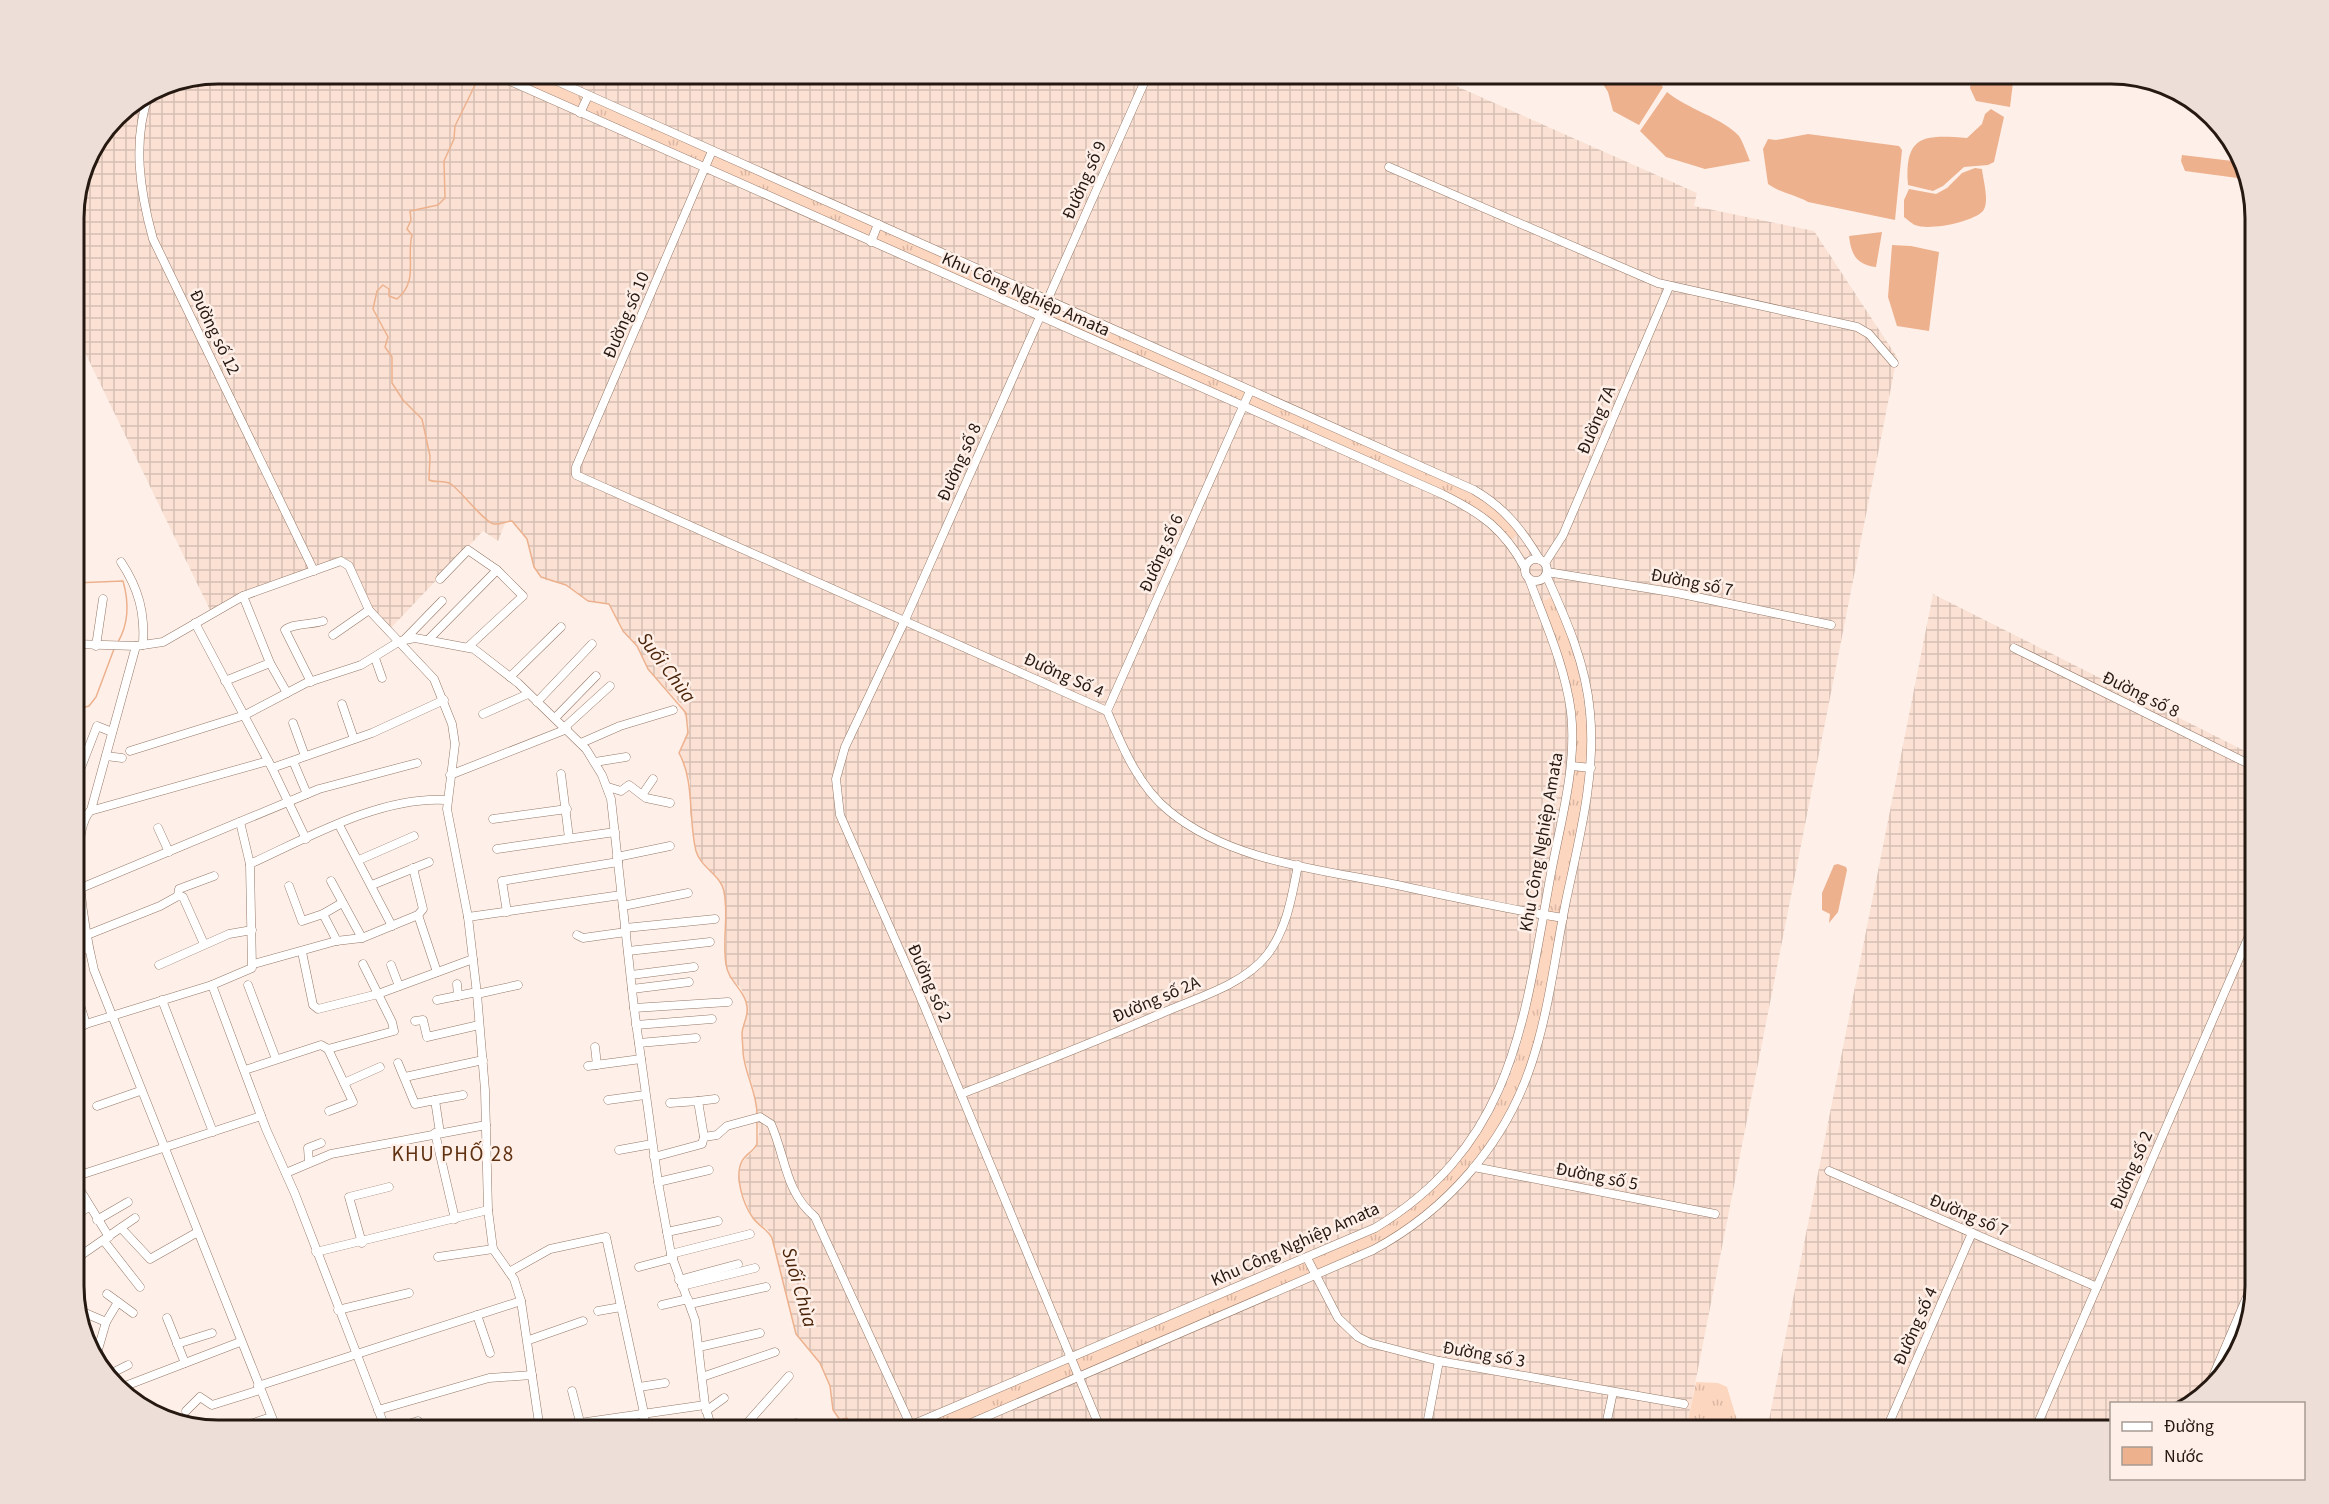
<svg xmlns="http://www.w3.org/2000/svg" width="2329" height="1504" font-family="'Source Sans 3',sans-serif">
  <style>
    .industrial { fill: url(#industrial-grid) }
    .grass { fill: url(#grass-tufts) }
    .water { fill: #edb18e }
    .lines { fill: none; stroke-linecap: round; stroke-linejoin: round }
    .stream { stroke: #edb18e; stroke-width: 1.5 }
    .minor-casing { stroke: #967867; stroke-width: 9 }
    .minor { stroke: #fff; stroke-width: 8 }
    .labels { text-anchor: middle; stroke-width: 5; stroke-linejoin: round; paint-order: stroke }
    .street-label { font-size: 18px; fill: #251912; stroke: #fef0e9 }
    .water-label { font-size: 20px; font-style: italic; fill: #4a2308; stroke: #fef0e9 }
    .quarter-label { font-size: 21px; letter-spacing: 1.5px; fill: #603111; stroke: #fef0e9 }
    .rim { fill: none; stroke: #251912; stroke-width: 3 }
  </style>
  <defs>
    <pattern id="industrial-grid" width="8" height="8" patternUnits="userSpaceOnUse" patternTransform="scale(1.5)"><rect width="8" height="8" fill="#fae1d3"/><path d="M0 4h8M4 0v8" fill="none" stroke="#d6c0b4"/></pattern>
    <pattern id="grass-tufts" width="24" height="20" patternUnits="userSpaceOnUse" patternTransform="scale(1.5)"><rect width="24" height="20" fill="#fdd6bf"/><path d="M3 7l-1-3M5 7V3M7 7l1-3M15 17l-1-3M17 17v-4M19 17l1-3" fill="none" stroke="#d9b7a3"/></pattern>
  </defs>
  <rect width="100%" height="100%" fill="#fef0e9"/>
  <g class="industrial">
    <path d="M218 74H1429L1697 193 1694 206 1814 231 1897 357 1686 1430H849L850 1424 847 1418 840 1420 833 1410 830 1386 820 1363 796 1334 772 1238 768 1230 753 1219 740 1188 738 1178 741 1163 755 1149 759 1133 754 1091 743 1054 742 1032 746 1020 747 1005 741 988 729 977 725 963 726 917 723 889 719 879 704 865 696 850 690 812V781L679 753 689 726 680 703 648 669 637 646 623 631 609 604 588 601 566 585 546 580 539 574 534 567 527 539 512 521H506L498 541 483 531 390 629 370 609 341 559 211 612 74 330V209L85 162 116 115 163 84Z"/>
    <path d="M1933 594 2255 756V1287L2231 1366 2192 1403 2112 1404 2111 1430H1767Z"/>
  </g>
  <g class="grass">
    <path d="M502 74H534L585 98 580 109Z"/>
    <path d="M588 99 709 153 704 164 583 111Z"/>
    <path d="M712 154 876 226 871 238 708 166Z"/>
    <path d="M879 228 1045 301 1040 312 874 239Z"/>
    <path d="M1048 303 1247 393 1242 403 1043 314Z"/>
    <path d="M1250 394 1445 480 1488 501 1517 530 1516 536 1512 539 1480 510 1465 502 1245 405Z"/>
    <path d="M1553 597C1579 660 1587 697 1588 766L1575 765 1573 711 1540 602Z"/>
    <path d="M1575 768 1588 769 1560 916 1547 914Z"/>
    <path d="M1546 917 1559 919C1550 967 1544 1016 1529 1062 1510 1124 1465 1184 1413 1223 1383 1244 1349 1257 1315 1272L1310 1260C1332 1251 1356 1242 1377 1230 1445 1194 1499 1121 1520 1047 1532 1005 1538 960 1546 917Z"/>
    <path d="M1307 1261 1312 1273 1080 1374 1073 1360Z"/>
    <path d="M1070 1362 1077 1376 947 1430H908Z"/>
    <path d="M1696 1382 1718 1383 1727 1387 1740 1430H1686Z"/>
  </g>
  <g class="water">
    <path d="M1597 74H1652L1663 87 1639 125 1613 111 1608 92Z"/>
    <path d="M1972 74H2014L2010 107 1976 101 1970 88Z"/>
    <path d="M1667 92C1687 109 1723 118 1739 136 1743 142 1747 154 1750 161L1705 169 1666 157 1640 131Z"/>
    <path d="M1991 109 2004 117 1994 162 1988 165 1964 167 1943 186 1933 191 1908 185C1904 134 1925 135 1967 138L1982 124 1985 114Z"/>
    <path d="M1808 134 1899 146 1902 150 1895 220 1808 202C1794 194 1782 194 1768 184L1763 149 1768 139 1776 140Z"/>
    <path d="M2182 155 2241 162 2245 179 2185 171 2181 161Z"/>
    <path d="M1975 168 1982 169C1983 180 1990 202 1983 211 1973 222 1929 231 1915 225 1912 224 1907 219 1904 217V200L1909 189 1936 194 1947 188 1962 173Z"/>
    <path d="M1882 232 1876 267C1857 265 1851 255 1849 236Z"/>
    <path d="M1892 245 1911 246 1939 252 1929 331 1897 326 1888 297Z"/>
    <path d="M1838 864 1846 867 1847 870 1838 912 1829 923 1830 914 1822 910V893L1834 865Z"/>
  </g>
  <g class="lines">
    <g class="stream">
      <path d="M485 74 477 81 455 126 454 139 444 161 445 198 438 205 410 211 411 220 407 229 412 235C406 257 419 281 397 299L389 296V289L383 285 377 291 373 309 388 337 385 347 392 357V383L403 400 422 419 430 456 429 480C436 483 444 480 451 484 461 491 485 523 494 524 501 525 506 521 512 521L527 539 534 567 541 577 566 585 588 601 609 604 623 631 637 646 648 669 686 713 688 733 679 753C695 782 688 819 696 851 701 868 720 874 724 891 729 915 722 940 726 964 728 980 742 988 746 1002 750 1014 743 1023 742 1033 742 1039 743 1046 743 1052 744 1072 757 1092 757 1114"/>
      <path d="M74 583 123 581C129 602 129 623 118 642"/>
      <path d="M74 719 78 709 89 706 96 697 114 649"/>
      <path d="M757 1121V1144C754 1151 746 1154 742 1161 734 1176 743 1204 753 1218 759 1226 767 1229 772 1238L796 1334 820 1363 830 1386 833 1410 840 1420 847 1418 851 1424 849 1430"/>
    </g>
    <defs>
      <g id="minor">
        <path d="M494 74 1442 494C1481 513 1504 529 1525 568"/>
        <path d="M541 74 1474 490C1505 508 1522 530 1540 560"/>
        <path d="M149 94C132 141 140 192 153 239L314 571"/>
        <path d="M580 113 588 96"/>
        <path d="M712 151 576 467V475L1107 711C1122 746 1138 786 1169 811 1230 861 1318 869 1392 884 1449 896 1506 909 1563 918"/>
        <path d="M1389 167 1658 283 1857 327 1869 334 1894 363"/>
        <path d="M871 242 878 224"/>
        <circle cx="1536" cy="570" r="11"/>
        <path d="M121 562C139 589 145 613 143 645"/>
        <path d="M1545 563 1563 535 1669 287"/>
        <path d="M1547 572 1677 593 1831 625"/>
        <path d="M440 579 468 550 497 570 523 596 468 647"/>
        <path d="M243 596 270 663 287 693"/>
        <path d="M195 623 272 768 306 839"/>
        <path d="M333 635 369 610"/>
        <path d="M405 639 442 601"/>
        <path d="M428 640 497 570"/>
        <path d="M74 644 136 646 163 642 243 596 341 561 349 566 369 610 434 679 452 724 455 744 447 809 468 917 477 994 485 1090 488 1210 493 1249 514 1279 521 1301 540 1430"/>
        <path d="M96 646 103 599"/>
        <path d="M2014 648 2255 767"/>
        <path d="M375 658 382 678"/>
        <path d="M510 677 561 627"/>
        <path d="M225 681 270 663"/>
        <path d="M311 682 285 630C293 623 311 625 323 621"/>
        <path d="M537 702 592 644"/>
        <path d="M342 704 354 739"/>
        <path d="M1107 711 1250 391"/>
        <path d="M483 714 528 694"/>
        <path d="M555 718 596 676"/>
        <path d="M293 723 305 756"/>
        <path d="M565 727 610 686"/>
        <path d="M581 743 620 726 673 710"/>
        <path d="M130 751 245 715 306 683 361 665 400 641 415 638 474 649 518 683 586 749 602 775 611 799 634 1008 658 1182 671 1254 695 1320 705 1405 712 1430"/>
        <path d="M106 756 122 758"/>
        <path d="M268 761 90 811C67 839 86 936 94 970L277 1430"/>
        <path d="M293 761 307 794"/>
        <path d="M595 762 626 757"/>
        <path d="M1572 766 1591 768"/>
        <path d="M272 768 372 733 444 700"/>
        <path d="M80 770 97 726 112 732"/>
        <path d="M561 774 569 838"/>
        <path d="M450 775 567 729"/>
        <path d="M608 787 621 791 629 785 642 795 653 779"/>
        <path d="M642 795 646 798 670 803"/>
        <path d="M91 810 136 646"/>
        <path d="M493 819 567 809"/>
        <path d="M339 825 392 926"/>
        <path d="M158 828 169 852"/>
        <path d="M497 849 615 832"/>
        <path d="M617 857 670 846"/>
        <path d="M359 860 414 836"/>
        <path d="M250 864C309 837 381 796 446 800"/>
        <path d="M331 881 362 938"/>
        <path d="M372 885 429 862"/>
        <path d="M289 886 302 921 323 914"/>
        <path d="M81 888 319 789 417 763"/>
        <path d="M178 896 179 889 214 876"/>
        <path d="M623 906 688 893"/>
        <path d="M507 912 502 881 618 862"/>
        <path d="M418 915 437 972"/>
        <path d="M468 917 621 895"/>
        <path d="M625 928 715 919"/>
        <path d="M87 935 160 906 178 896 183 897 204 944"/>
        <path d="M577 935 583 938 626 932"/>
        <path d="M337 941 323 914 342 903"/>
        <path d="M74 950 89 949"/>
        <path d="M628 951 710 942"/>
        <path d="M302 952 313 1005 318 1009 378 994 473 959"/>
        <path d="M254 964 336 941 362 938 418 915 423 909 413 868"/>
        <path d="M159 965 229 934 252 930"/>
        <path d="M391 965 399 986"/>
        <path d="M631 975 694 967"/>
        <path d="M457 984 458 996"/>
        <path d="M212 985 266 1129 295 1194 386 1430"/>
        <path d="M248 985 276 1059"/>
        <path d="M74 986 86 1024"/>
        <path d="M632 989 689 982"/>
        <path d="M477 994 518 985"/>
        <path d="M162 1000 213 1132"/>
        <path d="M437 1000 477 992"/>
        <path d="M634 1008 728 1002"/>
        <path d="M415 1021 423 1020 427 1037 479 1025"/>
        <path d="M636 1025 712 1019"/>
        <path d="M74 1036 79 1028 86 1024 212 985 252 968 250 864 240 822"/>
        <path d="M639 1043 696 1038"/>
        <path d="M595 1047 597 1065"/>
        <path d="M328 1049 353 1102 329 1111"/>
        <path d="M398 1063 415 1104 435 1100 440 1133"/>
        <path d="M588 1066 641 1059"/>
        <path d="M245 1070 321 1045 328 1049 394 1031 392 1022 363 964"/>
        <path d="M405 1077 483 1060"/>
        <path d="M344 1083 380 1067"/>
        <path d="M961 1094C1028 1068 1094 1042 1160 1014 1196 998 1242 986 1267 955 1287 929 1292 896 1298 865"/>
        <path d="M435 1100 463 1095"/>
        <path d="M608 1100 645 1095"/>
        <path d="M698 1101 715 1099"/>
        <path d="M670 1103 698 1101 704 1137"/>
        <path d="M97 1106 140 1091"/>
        <path d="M435 1133 455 1219"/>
        <path d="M619 1150 652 1144"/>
        <path d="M654 1157 702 1144 704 1137 717 1135 727 1126 760 1117 771 1124C786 1158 785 1192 815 1217L911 1426"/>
        <path d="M309 1162 308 1148 321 1143"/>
        <path d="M1474 1167 1715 1214"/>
        <path d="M1829 1171 2097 1287"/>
        <path d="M286 1173 331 1154 486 1125"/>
        <path d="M74 1177 261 1116"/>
        <path d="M74 1180 109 1237"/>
        <path d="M658 1182 709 1170"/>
        <path d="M74 1216 89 1207"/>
        <path d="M97 1220 128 1202"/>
        <path d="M121 1228 150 1259 196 1233"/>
        <path d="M667 1232 718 1221"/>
        <path d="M104 1241 140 1287"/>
        <path d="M362 1243 349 1197 389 1187"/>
        <path d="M316 1252 488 1210"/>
        <path d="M671 1254 750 1234"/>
        <path d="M438 1257 493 1249"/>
        <path d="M1307 1258 1338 1318 1358 1337 1370 1343 1439 1361 1684 1404"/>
        <path d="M74 1260 135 1218"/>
        <path d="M639 1267 673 1258"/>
        <path d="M509 1272 550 1249 606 1237 644 1413"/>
        <path d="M679 1280 738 1264"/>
        <path d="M682 1286 755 1268"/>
        <path d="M118 1302 133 1313"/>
        <path d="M690 1304 766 1287"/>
        <path d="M662 1305 688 1299"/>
        <path d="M78 1310 106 1322 95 1360"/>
        <path d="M338 1310 409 1293"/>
        <path d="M598 1311 621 1307"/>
        <path d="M477 1315 490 1353"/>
        <path d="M167 1318 185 1363"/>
        <path d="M106 1322 118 1302 107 1294"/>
        <path d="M529 1340 583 1321"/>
        <path d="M177 1344 212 1333"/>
        <path d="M699 1347 760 1333"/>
        <path d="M108 1375 128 1365"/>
        <path d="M702 1377 775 1352"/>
        <path d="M258 1386 521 1301"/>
        <path d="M639 1387 665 1383"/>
        <path d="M120 1388 240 1342"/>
        <path d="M2208 1388 2255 1278"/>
        <path d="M572 1391 580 1422"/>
        <path d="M378 1410 489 1378 532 1375"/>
        <path d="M186 1411 200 1397 212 1405 260 1390"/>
        <path d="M706 1411 724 1398"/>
        <path d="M642 1413 649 1430"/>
        <path d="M233 1430 271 1417"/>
        <path d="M389 1430 418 1421"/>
        <path d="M531 1430 705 1405"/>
        <path d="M741 1430 789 1376"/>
        <path d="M790 1430 796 1423"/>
        <path d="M900 1430 1375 1228C1515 1143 1524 1019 1551 873 1561 820 1577 766 1571 712 1565 666 1545 622 1529 579"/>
        <path d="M955 1430 1373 1250C1446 1211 1505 1144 1531 1065 1549 1012 1555 955 1566 901 1579 839 1596 776 1590 712 1586 664 1566 619 1546 575"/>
        <path d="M1101 1430 920 996 840 815 836 779 845 747 905 620 1148 74"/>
        <path d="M1426 1430 1439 1361"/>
        <path d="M1605 1430 1613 1392"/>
        <path d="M1886 1430 1972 1233"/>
        <path d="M2035 1430 2255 922"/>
      </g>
    </defs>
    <use href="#minor" class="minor-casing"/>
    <use href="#minor" class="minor"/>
  </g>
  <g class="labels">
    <g class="street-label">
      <text transform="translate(1084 180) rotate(-66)" y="6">Đường số 9</text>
      <text transform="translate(1026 294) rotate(24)" y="6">Khu Công Nghiệp Amata</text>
      <text transform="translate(626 315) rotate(-67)" y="6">Đường số 10</text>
      <text transform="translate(215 332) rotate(64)" y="6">Đường số 12</text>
      <text transform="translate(1596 420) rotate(-67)" y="6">Đường 7A</text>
      <text transform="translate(959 462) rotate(-66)" y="6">Đường số 8</text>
      <text transform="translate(1161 553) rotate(-66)" y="6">Đường số 6</text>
      <text transform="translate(1692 582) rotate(11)" y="6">Đường số 7</text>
      <text transform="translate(1064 675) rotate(24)" y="6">Đường Số 4</text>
      <text transform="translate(2141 694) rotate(26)" y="6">Đường số 8</text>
      <text transform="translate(1541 842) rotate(-80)" y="6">Khu Công Nghiệp Amata</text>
      <text transform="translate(930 983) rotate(66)" y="6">Đường số 2</text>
      <text transform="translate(1156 999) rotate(-23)" y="6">Đường số 2A</text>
      <text transform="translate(2131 1170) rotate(-67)" y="6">Đường số 2</text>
      <text transform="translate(1597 1176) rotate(11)" y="6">Đường số 5</text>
      <text transform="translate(1969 1215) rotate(23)" y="6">Đường số 7</text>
      <text transform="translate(1295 1244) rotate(-24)" y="6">Khu Công Nghiệp Amata</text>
      <text transform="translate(1915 1326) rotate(-66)" y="6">Đường số 4</text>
      <text transform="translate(1484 1354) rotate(10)" y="6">Đường số 3</text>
    </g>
    <g class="water-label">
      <text transform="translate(667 667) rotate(53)" y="7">Suối Chùa</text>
      <text transform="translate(800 1287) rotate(74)" y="7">Suối Chùa</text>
    </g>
    <g class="quarter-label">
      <text x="453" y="1161">KHU PHỐ 28</text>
    </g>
  </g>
  <path d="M0 0H2329V1504H0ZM218 84H2111A134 134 0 0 1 2245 218V1286A134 134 0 0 1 2111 1420H218A134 134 0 0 1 84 1286V218A134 134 0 0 1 218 84Z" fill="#eddfd8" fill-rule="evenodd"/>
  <path class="rim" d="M218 84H2111A134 134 0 0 1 2245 218V1286A134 134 0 0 1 2111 1420H218A134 134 0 0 1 84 1286V218A134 134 0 0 1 218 84Z"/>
  <rect x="2110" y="1402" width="195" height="78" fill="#fef0e9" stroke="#a79a93" stroke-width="1.5"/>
  <rect x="2122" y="1422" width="30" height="9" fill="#ffffff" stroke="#a79a93" stroke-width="1.5"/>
  <text x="2164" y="1432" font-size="18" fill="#251912">Đường</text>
  <rect x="2122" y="1447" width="30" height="18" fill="#edb18e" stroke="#a79a93" stroke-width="1.5"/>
  <text x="2164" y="1462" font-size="18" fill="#251912">Nước</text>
</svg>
